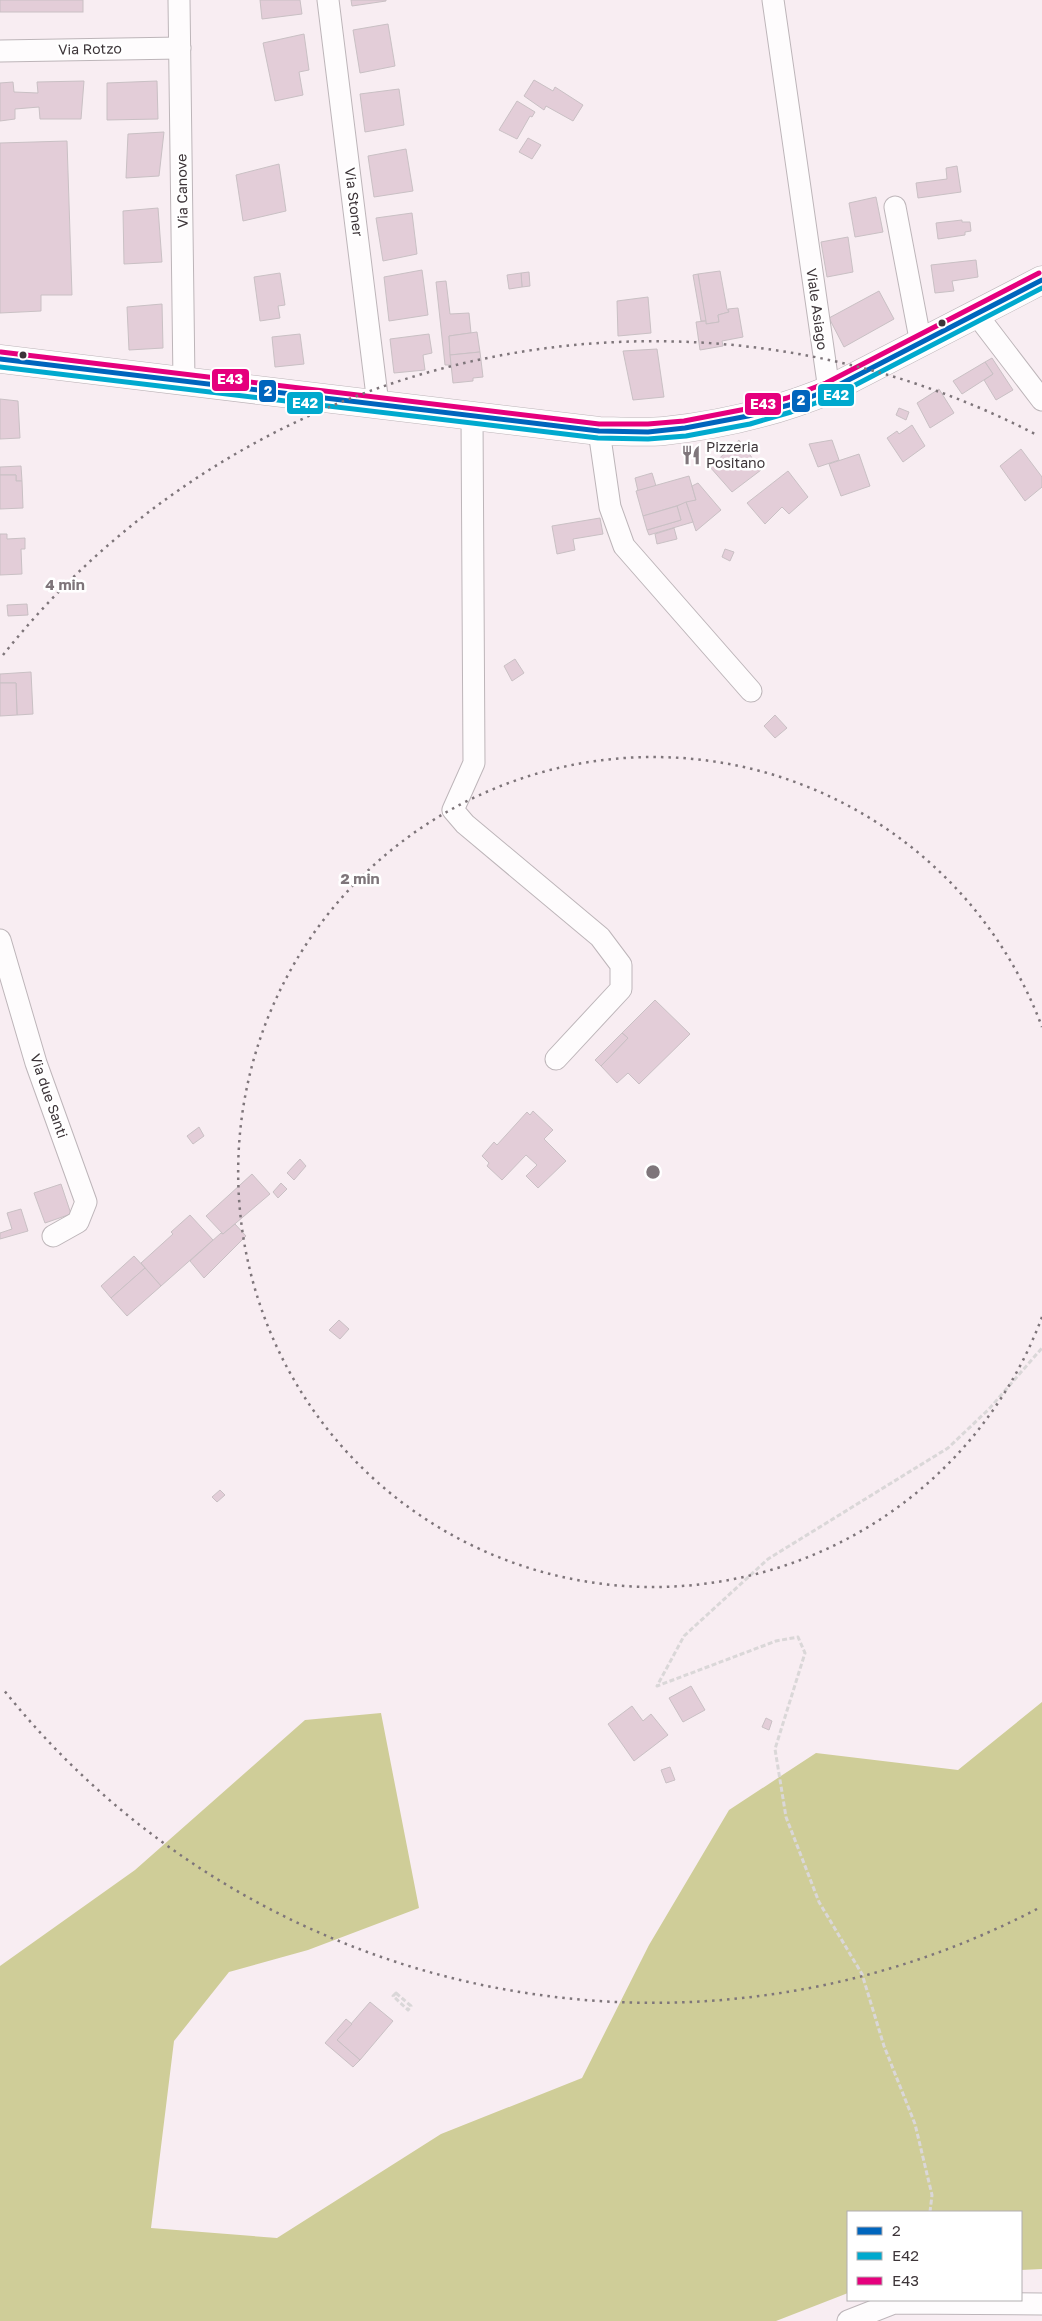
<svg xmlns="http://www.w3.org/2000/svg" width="1042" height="2321" font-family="'Golos Text',sans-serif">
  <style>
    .forest { fill: #cfcd98 }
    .building { fill: #e3cdd8; stroke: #c9c0c4 }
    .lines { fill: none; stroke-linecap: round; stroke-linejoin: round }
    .minor-casing { stroke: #bdb5b9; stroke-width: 23 }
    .major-casing { stroke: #bdb5b9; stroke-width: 29 }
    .path { stroke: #dad7d8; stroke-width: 3; stroke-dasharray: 5 2.5; stroke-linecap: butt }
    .minor { stroke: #fefcfd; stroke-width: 21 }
    .major { stroke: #fefcfd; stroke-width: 28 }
    .bus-1-casing { stroke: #fff; stroke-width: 9 }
    .bus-2-casing { stroke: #fff; stroke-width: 9 }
    .bus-3-casing { stroke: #fff; stroke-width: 9 }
    .bus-1 { stroke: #0065bd; stroke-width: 5 }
    .bus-2 { stroke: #00a9ce; stroke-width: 5 }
    .bus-3 { stroke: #e5007d; stroke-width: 5 }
    .ring { fill: none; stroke: #7e757a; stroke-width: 2.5; stroke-dasharray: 2.5 5 }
    .bus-dot { fill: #3d3539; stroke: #fff; stroke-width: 2 }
    .labels { text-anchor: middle; stroke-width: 5; stroke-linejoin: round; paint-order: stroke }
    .street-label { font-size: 14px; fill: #3d3539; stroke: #fff }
    .poi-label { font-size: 14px; fill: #3d3539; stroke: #fff; text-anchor: start }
    .centre { fill: #7e757a; stroke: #fff; stroke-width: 2.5 }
    .ring-label { font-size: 15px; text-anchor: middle; font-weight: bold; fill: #7e757a; stroke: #fff; stroke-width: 5; stroke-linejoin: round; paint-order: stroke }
    .line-badge { stroke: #fff; stroke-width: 2 }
    .badge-label { font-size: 14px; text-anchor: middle; font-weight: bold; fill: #fff }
  </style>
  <rect width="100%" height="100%" fill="#f8edf2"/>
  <path class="forest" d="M1042 1702V2269L1021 2270V2212H848V2293L776 2321H0V1966L135 1870 305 1720 381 1713 419 1908 308 1950 229 1972 174 2041 151 2228 277 2238 441 2134 582 2078 649 1945 729 1810 816 1753 958 1770Z"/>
  <g class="building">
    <rect x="0" y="0" width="83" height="12"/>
    <path d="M260 0H300L302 14 262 19Z"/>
    <path d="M351 0H386V1L352 6Z"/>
    <path d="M388 24 395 66 360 73 353 30Z"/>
    <path d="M304 34 309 70 299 72 303 95 275 101 263 43Z"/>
    <path d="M534 80 553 91 555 87 583 105 573 121 546 106 544 110 524 96Z"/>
    <path d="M84 81 81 119H40L39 107 15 109V119L0 121V83L13 82 14 92 38 93 37 82Z"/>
    <path d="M157 81 158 119 107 120V83Z"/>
    <path d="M399 89 404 125 365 132 360 94Z"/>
    <path d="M517 101 535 112 532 117 530 116 517 139 499 130Z"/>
    <path d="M164 132 159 176 126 178 128 134Z"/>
    <path d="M528 138 541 145 532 159 519 152Z"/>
    <path d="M67 141 72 295H41V311L0 313V143Z"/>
    <path d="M406 149 413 191 374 197 368 156Z"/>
    <path d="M279 164 286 211 243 221 236 175Z"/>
    <path d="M957 166 961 192 918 198 916 183 947 179 946 168Z"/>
    <path d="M876 197 883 232 855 237 849 203Z"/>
    <path d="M158 208 162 262 124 264 123 211Z"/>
    <path d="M412 213 417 254 383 261 376 218Z"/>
    <path d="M962 220V222H970L971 231 965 232V235L938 239 936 223Z"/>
    <path d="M848 237 853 272 827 277 821 242Z"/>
    <path d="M976 260 978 277 952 281 954 291 935 293 931 265Z"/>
    <path d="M422 270 428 315 389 321 384 277Z"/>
    <path d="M720 271 727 309 729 312 718 315 719 322 706 324 698 274Z"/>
    <path d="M529 272 530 286 522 287 521 273Z"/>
    <path d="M280 273 285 305 278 306 280 318 260 321 254 277Z"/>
    <path d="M521 273 522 287 509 289 507 275Z"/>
    <path d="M698 274 706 321H701L693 275Z"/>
    <path d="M446 281 450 314 469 313 471 333 449 336 451 365H445L436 282Z"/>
    <path d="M879 291 894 319 844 347 829 318Z"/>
    <path d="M648 297 651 333 618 336 617 301Z"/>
    <path d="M162 304 163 348 129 350 127 307Z"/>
    <path d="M738 308 743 337 722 341 723 346 700 350 696 322 706 321V324L719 322 718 315 729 312 728 309Z"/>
    <path d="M477 332 480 352 450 355 449 336Z"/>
    <path d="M300 334 304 364 275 367 272 337Z"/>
    <path d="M429 334 432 353 423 355 425 370 394 373 390 339Z"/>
    <path d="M657 349 664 397 633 400 623 351Z"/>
    <path d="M480 352 483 377 473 378V381L453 383 450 355Z"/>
    <path d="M992 358 1013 390 996 400 984 380 993 374 985 362Z"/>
    <path d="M985 362 993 374 962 394 953 381Z"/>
    <path d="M939 389 954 413 930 428 917 403Z"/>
    <path d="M0 399 18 401 20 438 0 439Z"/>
    <path d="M899 408 909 412 906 420 896 415Z"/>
    <path d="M912 425 925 446 903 462 887 438 897 431 899 434Z"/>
    <path d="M739 440 761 470 732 492 710 467Z"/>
    <path d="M832 440 839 460 818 467 809 444Z"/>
    <path d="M1021 449 1042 477V487L1025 501 1000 466Z"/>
    <path d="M859 454 870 486 841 496 829 464Z"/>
    <path d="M21 466 22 481H16V475H0V467Z"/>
    <path d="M788 471 808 497 789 514 782 507 765 524 747 503Z"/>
    <path d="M652 473 656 486 638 491 635 478Z"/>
    <path d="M0 475H16V481H22L23 508 0 509Z"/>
    <path d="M689 476 696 500 643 516 636 491Z"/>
    <path d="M698 483 721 510 696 531 686 502 696 500 692 486Z"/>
    <path d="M686 502 693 522 649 535 647 530 681 520 677 506Z"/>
    <path d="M677 506 681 520 647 530 643 516Z"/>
    <path d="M600 518 603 534 573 539 575 550 557 554 552 526Z"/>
    <path d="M674 528 677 539 657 544 655 534Z"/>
    <path d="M0 534H7V539L25 538V549H21L22 574 0 575Z"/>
    <path d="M725 549 734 552 730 561 722 557Z"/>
    <path d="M27 604 28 615 8 616 7 605Z"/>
    <path d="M515 659 524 673 512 681 504 666Z"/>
    <path d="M31 672 33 714 17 715 16 683H0V674Z"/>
    <path d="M0 683H16L17 715 0 716Z"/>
    <path d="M775 715 787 728 775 738 764 726Z"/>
    <path d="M655 1000 690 1034 639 1084 628 1073 617 1083 601 1066 628 1038 622 1033Z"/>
    <path d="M622 1033 628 1038 601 1066 595 1060Z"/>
    <path d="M533 1111 553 1130 544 1139 566 1161 538 1188 526 1176 537 1165 526 1155 502 1180 487 1166 489 1163 482 1156 494 1142 497 1145 527 1112 530 1115Z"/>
    <path d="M199 1127 204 1136 193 1144 187 1136Z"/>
    <path d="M300 1159 306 1166 294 1180 287 1173Z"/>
    <path d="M252 1174 270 1194 223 1234 206 1216Z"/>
    <path d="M281 1183 287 1189 278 1198 273 1192Z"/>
    <path d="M61 1184 71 1214 45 1223 34 1193Z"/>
    <path d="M21 1209 28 1231 0 1239V1233L12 1229 7 1213Z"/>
    <path d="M190 1215 213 1240 161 1286 141 1263 173 1234 171 1232Z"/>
    <path d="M235 1224 246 1236 204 1278 190 1261 221 1233 223 1234Z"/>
    <path d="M134 1256 145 1268 111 1298 101 1286Z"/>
    <path d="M145 1268 161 1286 127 1316 111 1298Z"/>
    <path d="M339 1320 349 1329 340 1339 329 1330Z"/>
    <path d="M220 1490 225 1495 217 1502 212 1497Z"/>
    <path d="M691 1686 705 1710 683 1722 669 1698Z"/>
    <path d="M632 1706 643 1721 651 1714 668 1735 634 1761 608 1724Z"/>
    <path d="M766 1718 772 1721 769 1730 762 1727Z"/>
    <path d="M670 1767 675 1780 666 1783 661 1770Z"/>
    <path d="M370 2002 393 2021 360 2060 337 2040Z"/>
    <path d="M346 2019 352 2024 337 2040 360 2060 353 2067 325 2043Z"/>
  </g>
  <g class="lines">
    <defs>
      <g id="minor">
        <path d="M179 0 184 382"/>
        <path d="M328 0 378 404"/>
        <path d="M773 0 829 390"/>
        <path d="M0 51 180 48"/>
        <path d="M895 207 921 344"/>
        <path d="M977 315 1042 400"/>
        <path d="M472 417 474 763 453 810 465 824 600 937 621 965V989L556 1059"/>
        <path d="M599 431 610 507 624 546 751 691"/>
        <path d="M0 940 36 1063 86 1202 78 1222 53 1236"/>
        <path d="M848 2321 894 2303 1042 2304"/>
      </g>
      <path id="major" d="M0 359 599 431C620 431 643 433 664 431 721 425 776 412 829 390L1042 280"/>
    </defs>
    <use href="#minor" class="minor-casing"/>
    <use href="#major" class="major-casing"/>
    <g class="path">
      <path d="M396 1993 411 2006 408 2010 393 1996Z"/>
      <path d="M930 2212 932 2195 915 2124 884 2046 862 1974 819 1902 786 1817 775 1749 805 1653 798 1637 776 1641 657 1686 684 1636 768 1559 948 1448 989 1409 1042 1348"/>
    </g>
    <use href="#minor" class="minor"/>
    <use href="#major" class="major"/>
    <defs>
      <path id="bus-1" d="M0 359 599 431 648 432 685 428 748 416 789 405 829 390 1042 280"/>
      <path id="bus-2" d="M0 367 598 438 648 439 686 436 750 424 791 412 832 397 1042 288"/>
      <path id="bus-3" d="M1 352 599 424H648L684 421 746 409 787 398 826 383 1039 273"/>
    </defs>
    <use href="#bus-1" class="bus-1-casing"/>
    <use href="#bus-2" class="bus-2-casing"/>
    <use href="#bus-3" class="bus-3-casing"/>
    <use href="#bus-1" class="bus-1"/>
    <use href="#bus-2" class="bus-2"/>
    <use href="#bus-3" class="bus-3"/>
  </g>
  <g class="ring">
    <path d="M1042 1317A415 415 0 1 1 1042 1027"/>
    <path d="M1037 1909A831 831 0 0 1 3 1689M3 655A831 831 0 0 1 1037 435"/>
  </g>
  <defs>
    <symbol id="restaurant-bare" viewBox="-9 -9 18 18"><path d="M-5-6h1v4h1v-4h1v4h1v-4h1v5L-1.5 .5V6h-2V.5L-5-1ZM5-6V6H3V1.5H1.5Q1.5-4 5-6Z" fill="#7e757a" stroke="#fff" stroke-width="2.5" paint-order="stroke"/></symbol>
  </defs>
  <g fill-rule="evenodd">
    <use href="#restaurant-bare" x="677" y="441" width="28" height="28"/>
  </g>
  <g class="bus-dot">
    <circle cx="942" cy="323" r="4.5"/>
    <circle cx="23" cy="355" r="4.5"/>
  </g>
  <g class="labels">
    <g class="street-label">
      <text transform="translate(90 49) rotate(-1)" y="5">Via Rotzo</text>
      <text transform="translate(182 191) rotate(-91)" y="5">Via Canove</text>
      <text transform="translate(354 202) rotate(83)" y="5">Via Stoner</text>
      <text transform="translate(817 309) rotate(82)" y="5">Viale Asiago</text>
      <text transform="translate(49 1096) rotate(71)" y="5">Via due Santi</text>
    </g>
    <g class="poi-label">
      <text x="706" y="452">Pizzeria<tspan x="706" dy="16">Positano</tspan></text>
    </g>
  </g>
  <circle cx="653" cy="1172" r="8" class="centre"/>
  <g class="ring-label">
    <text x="65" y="590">4 min</text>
    <text x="360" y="884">2 min</text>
  </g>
  <g class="line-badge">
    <rect x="211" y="368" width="39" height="24" rx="5" fill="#e5007d"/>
    <rect x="258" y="379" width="19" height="24" rx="5" fill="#0065bd"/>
    <rect x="817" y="383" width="38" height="24" rx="5" fill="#00a9ce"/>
    <rect x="791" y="389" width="20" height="24" rx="5" fill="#0065bd"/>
    <rect x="286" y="391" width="38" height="24" rx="5" fill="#00a9ce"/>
    <rect x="744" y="392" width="38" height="24" rx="5" fill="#e5007d"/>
  </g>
  <g class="badge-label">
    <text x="230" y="384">E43</text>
    <text x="268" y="396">2</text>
    <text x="836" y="400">E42</text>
    <text x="801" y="405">2</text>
    <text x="305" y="408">E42</text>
    <text x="763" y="409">E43</text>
  </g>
  <rect x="847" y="2211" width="175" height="90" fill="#ffffff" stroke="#b1aeb0"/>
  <rect x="857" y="2227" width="25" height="8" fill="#0065bd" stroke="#b1aeb0"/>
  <text x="892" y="2236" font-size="15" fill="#3d3539">2</text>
  <rect x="857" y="2252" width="25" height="8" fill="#00a9ce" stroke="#b1aeb0"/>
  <text x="892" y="2261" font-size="15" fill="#3d3539">E42</text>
  <rect x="857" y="2277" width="25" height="8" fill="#e5007d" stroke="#b1aeb0"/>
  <text x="892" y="2286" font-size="15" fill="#3d3539">E43</text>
</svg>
